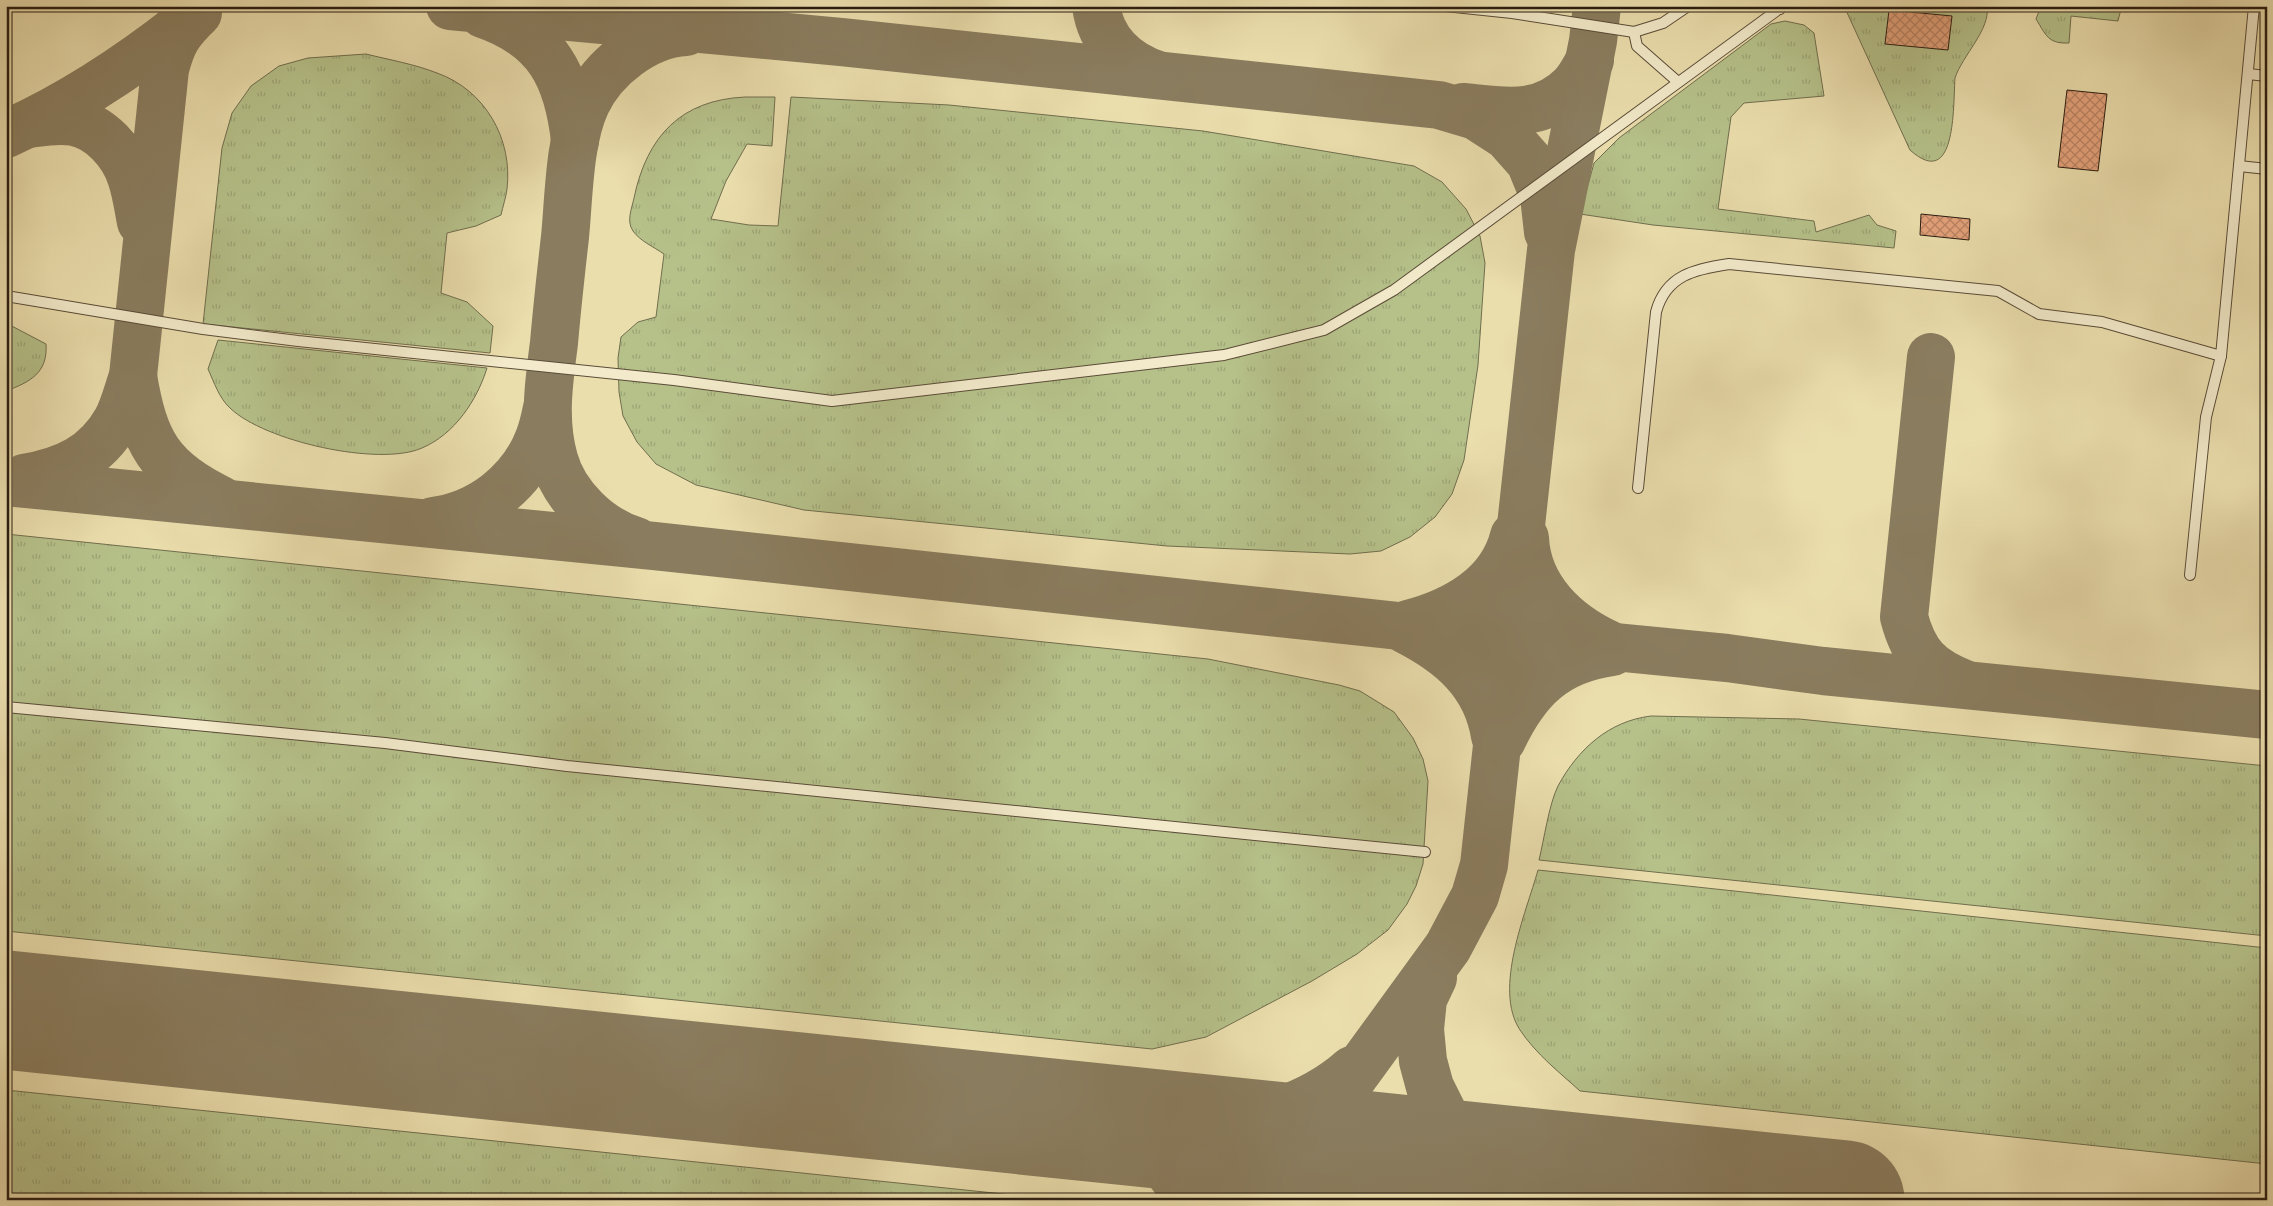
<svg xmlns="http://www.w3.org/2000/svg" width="2273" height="1206" font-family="'EB Garamond',serif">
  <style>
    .grass { fill: url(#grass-tufts); stroke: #706e4e }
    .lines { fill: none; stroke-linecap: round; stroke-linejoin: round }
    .taxiway { stroke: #8a7d5f; stroke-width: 48 }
    .runway { stroke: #8a7d5f; stroke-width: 119 }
    .building { fill: url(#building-cross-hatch); stroke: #291c11 }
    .service-casing { stroke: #5a4c38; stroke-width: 12 }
    .service { stroke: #f2eaca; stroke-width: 10 }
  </style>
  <defs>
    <pattern id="grass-tufts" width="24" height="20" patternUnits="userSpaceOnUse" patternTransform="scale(1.25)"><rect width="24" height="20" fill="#b6c18a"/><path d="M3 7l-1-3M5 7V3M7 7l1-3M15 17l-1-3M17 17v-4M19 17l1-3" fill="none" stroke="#9ca576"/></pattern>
    <pattern id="building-cross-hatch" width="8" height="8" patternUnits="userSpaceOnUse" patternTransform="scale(1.25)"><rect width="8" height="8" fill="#e4a27b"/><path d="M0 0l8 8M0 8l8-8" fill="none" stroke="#b98363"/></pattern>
  </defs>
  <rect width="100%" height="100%" fill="#ebdead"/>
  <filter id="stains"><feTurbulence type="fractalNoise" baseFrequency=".004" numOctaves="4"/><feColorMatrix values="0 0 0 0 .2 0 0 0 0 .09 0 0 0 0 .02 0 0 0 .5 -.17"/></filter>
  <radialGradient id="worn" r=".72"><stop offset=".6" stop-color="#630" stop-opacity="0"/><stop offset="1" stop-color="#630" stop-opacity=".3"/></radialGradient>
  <g class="grass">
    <path d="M1844 6H1987C1991 29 1962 56 1955 78 1953 104 1957 192 1910 150Z"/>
    <path d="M2041 6H2118L2121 9 2118 21 2071 16 2069 43C2048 44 2046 35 2036 19Z"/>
    <path d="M1785 21 1804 25 1814 33 1824 96 1744 103 1731 117 1718 209 1814 221 1816 232 1869 215 1877 225 1896 231 1894 248 1653 225 1580 214 1594 163 1619 138 1771 24Z"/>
    <path d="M366 54C390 60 414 64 437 73 485 90 513 139 507 189 506 197 503 206 501 215L476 226 447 233 441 293 467 302 493 326 490 353 203 324 222 148 232 113 251 86 279 66 308 58Z"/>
    <path d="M745 97H775L772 146 747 144 726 181 711 219 749 225 778 226 791 97 949 105 1203 131 1414 166 1442 182 1466 209 1480 236 1485 263 1478 365 1464 460 1452 494 1435 517 1410 537 1381 551 1350 554 1167 546 804 510 696 485 656 464 637 442 623 416 619 392 618 358 621 337 638 322 656 317 664 254C654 247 640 241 633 231 626 221 632 208 634 198 647 136 681 100 745 97Z"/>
    <path d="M6 323 46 344C48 373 30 382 6 391Z"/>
    <path d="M218 340 487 368C477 400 455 434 422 448 379 467 264 441 230 408 219 398 214 382 208 369Z"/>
    <path d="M6 534 1208 659 1339 685 1360 691 1394 712 1413 738 1423 759 1428 781 1423 864 1416 886 1407 904 1388 930 1357 954 1312 981 1206 1037 1152 1049 6 931Z"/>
    <path d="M1651 716 1799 719 2267 766V936L1539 860C1544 840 1549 804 1558 786 1578 749 1609 721 1651 716Z"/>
    <path d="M1538 870 2267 948V1164L1580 1091C1559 1072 1536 1054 1520 1030 1493 989 1526 913 1538 870Z"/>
    <path d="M6 1090 1013 1195 1012 1200H6Z"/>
  </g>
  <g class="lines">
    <g class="taxiway">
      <path d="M450 6 841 42 1439 105 1476 116 1507 136 1530 162 1544 196 1548 232"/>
      <path d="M1096 6C1101 42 1125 64 1158 75"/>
      <path d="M483 14C548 36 568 77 575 141"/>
      <path d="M1463 107C1503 111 1541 119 1573 86 1580 79 1585 68 1590 60"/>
      <path d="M28 124C43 122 59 119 74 122 100 127 123 152 131 177 136 191 138 207 141 222"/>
      <path d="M6 134C71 105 127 68 183 24"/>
      <path d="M1931 357 1904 617C1914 655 1929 670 1965 684"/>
      <path d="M133 376C144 442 159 470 221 500"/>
      <path d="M24 478C65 471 96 457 117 420 124 407 128 390 133 376L165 69C172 42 178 32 198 13"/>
      <path d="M6 482 654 546 1399 626 1727 658 1823 671 2267 715"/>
      <path d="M433 521C480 515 522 483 539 438 543 428 545 418 547 408"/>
      <path d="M1525 538C1527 588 1565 624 1608 644"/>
      <path d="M636 541C599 530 564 496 554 459 543 420 549 381 554 343 557 308 561 272 565 237 569 196 569 141 586 104 603 67 646 34 686 32"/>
      <path d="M1408 624C1455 612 1502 586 1514 536"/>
      <path d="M1406 630C1451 653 1487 683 1495 736"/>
      <path d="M1502 740C1526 689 1555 660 1612 652"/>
      <path d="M1433 978 1423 999 1420 1029 1423 1061 1430 1087 1444 1115 1462 1133 1495 1155 1547 1169"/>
      <path d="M1091 1122C1130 1138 1169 1158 1186 1200"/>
      <path d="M1186 1132C1245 1124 1307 1110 1352 1070"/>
      <path d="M1283 1190C1308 1169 1335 1161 1365 1151"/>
      <path d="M1269 1200 1357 1072 1448 947 1475 896 1484 865 1551 250 1593 41 1597 6"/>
    </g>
    <path class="runway" d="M6 1010 1845 1200"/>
  </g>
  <g class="building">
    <path d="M1889 10 1952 16 1948 50 1885 44Z"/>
    <path d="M2067 90 2107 94 2098 171 2058 167Z"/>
    <path d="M1921 214 1970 219 1969 240 1920 235Z"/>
  </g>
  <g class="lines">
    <defs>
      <g id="service">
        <path d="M1445 6 1512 13 1634 32 1663 23 1688 6"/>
        <path d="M1765 6 1780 9"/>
        <path d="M1634 32 1637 46 1678 82"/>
        <path d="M2248 74 2267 76"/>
        <path d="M2239 166 2267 169"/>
        <path d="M6 296 203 329 298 341 674 380 832 401 1224 355 1324 330 1394 290 1783 6"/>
        <path d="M1638 488 1656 312C1666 275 1695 269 1729 264L1998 291 2039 314 2102 322 2221 356"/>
        <path d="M2190 575 2206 417 2221 356 2254 6"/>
        <path d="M6 707 385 743 567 766 1425 852"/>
      </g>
    </defs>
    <use href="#service" class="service-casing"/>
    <use href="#service" class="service"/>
  </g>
  <rect width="2273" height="1206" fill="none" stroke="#ebdead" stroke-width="25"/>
  <rect x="8" y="8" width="2258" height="1191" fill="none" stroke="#291c11" stroke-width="2.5"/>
  <rect x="12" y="12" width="2248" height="1181" fill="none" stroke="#291c11"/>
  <rect width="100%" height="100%" filter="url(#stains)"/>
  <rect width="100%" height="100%" fill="url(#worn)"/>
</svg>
